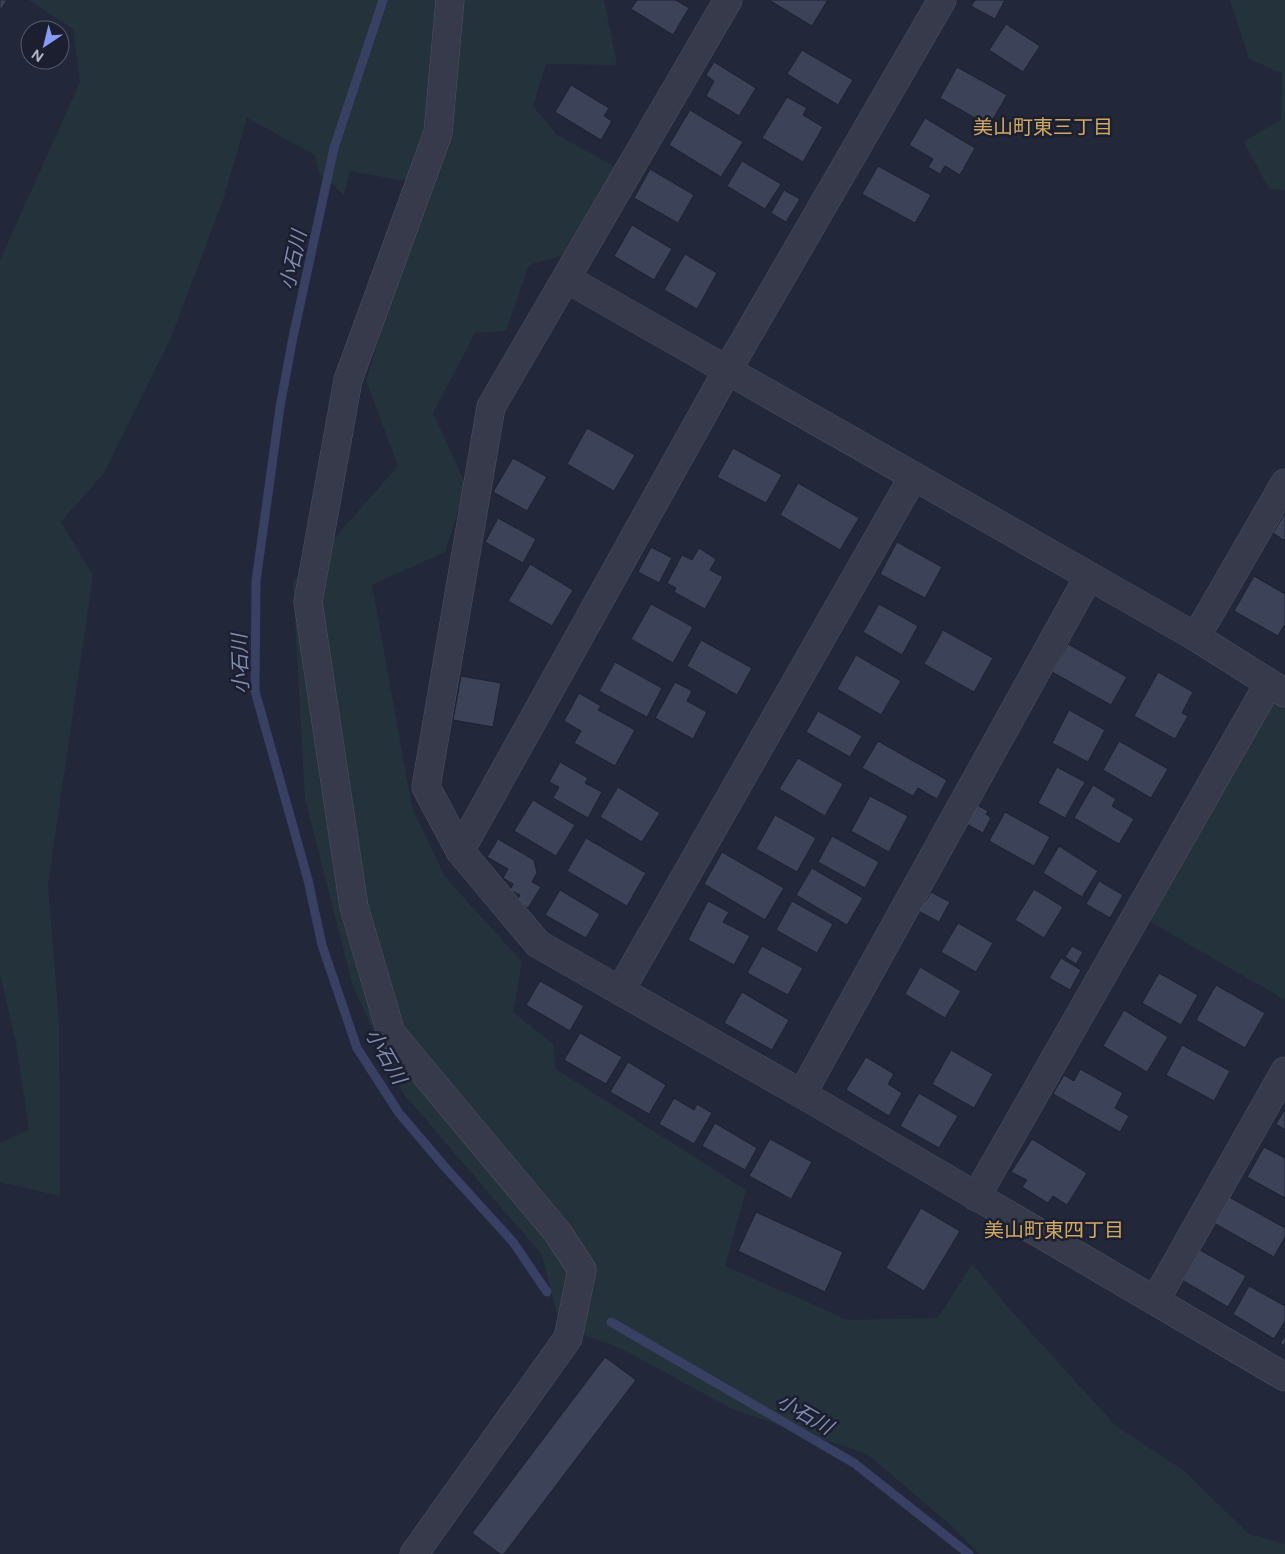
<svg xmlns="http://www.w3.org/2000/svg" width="1285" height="1554" font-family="Figtree,'Noto Sans JP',sans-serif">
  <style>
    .green { fill: #24333b }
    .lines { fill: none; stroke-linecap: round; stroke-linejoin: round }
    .stream { stroke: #384163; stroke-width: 9 }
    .building { fill: #3c4257; stroke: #1d2131 }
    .minor-casing { stroke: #4e5262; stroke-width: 29 }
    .minor { stroke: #363a4a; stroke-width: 28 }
    .labels { text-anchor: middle; stroke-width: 5; stroke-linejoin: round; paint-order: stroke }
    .neighbourhood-label { font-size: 20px; fill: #d1a861; stroke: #1b1f2f }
    .water-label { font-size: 20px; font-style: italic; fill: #808bb2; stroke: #1b1f2f }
  </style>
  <rect width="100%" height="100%" fill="#22273a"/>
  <g class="green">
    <path d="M29 0H604L617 65 546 64 533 106 556 134 619 169 570 253 529 265 506 331 475 333 433 413 466 485 445 552 372 585 412 807 445 877 522 962 513 1012 553 1044 556 1069 746 1190 725 1266 848 1320 938 1318 972 1264 1006 1305 1115 1425 1183 1470 1249 1534 1285 1544V1554H979L953 1527 867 1454 732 1409 622 1349 560 1326 542 1255 403 1093 353 987 305 799 293 581 341 531 398 466 366 381 406 250 434 177 399 180 350 171 344 195 319 173 315 155 247 118 223 200 171 338 104 473 61 522 93 575 48 885 59 1021 60 1196 0 1182V1143L29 1130 16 1043 0 974V260L80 82 73 29Z"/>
    <path d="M1230 0H1285V190L1269 189 1244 142 1281 120 1282 73 1249 59Z"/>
    <path d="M1269 683 1285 693V1000L1137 914Z"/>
  </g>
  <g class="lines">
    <g class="stream">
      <path d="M383 0 334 148 293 337 280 407 256 581 255 691 308 880 322 945 357 1048 399 1113 444 1166 513 1242 547 1292"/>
      <path d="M611 1322 854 1463 969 1554"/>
    </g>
  </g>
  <g class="building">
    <path d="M0 0H7L0 11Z"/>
    <path d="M637 0H676L689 8 673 35 631 9Z"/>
    <path d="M769 0H828L812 26Z"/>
    <path d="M975 0H1005L995 19 971 6Z"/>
    <path d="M1006 24 1040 46 1023 72 989 50Z"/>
    <path d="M802 50 853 80 838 105 787 74Z"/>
    <path d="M714 62 756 88 739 116 706 96 714 81 706 75Z"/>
    <path d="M957 67 1007 95 989 126 940 98Z"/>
    <path d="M571 85 609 108 604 116 612 121 601 140 555 112Z"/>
    <path d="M787 97 807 108 803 115 823 127 803 162 762 138Z"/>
    <path d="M690 110 743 142 721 177 669 145Z"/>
    <path d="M925 118 975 148 960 175 945 166 940 174 928 167 933 159 909 145Z"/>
    <path d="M742 161 781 184 765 209 727 186Z"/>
    <path d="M878 166 931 195 915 223 862 194Z"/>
    <path d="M650 169 694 195 678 223 634 198Z"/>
    <path d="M784 190 800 199 786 222 771 213Z"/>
    <path d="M632 225 672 249 654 280 614 256Z"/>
    <path d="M685 254 717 273 697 309 664 290Z"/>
    <path d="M587 428 635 455 614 491 567 464Z"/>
    <path d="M733 448 782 475 766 503 717 477Z"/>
    <path d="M513 458 547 477 527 511 493 492Z"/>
    <path d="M798 483 859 518 840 550 780 515Z"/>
    <path d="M1285 513V541L1273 533Z"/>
    <path d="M498 518 536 539 523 563 485 542Z"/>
    <path d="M897 542 942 567 925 598 880 574Z"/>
    <path d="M651 547 672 558 659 583 638 572Z"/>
    <path d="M699 548 716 559 710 570 723 577 705 609 674 592 676 588 667 583 682 555 692 560Z"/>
    <path d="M530 564 573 590 552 626 508 601Z"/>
    <path d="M1254 576 1285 594V624L1278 636 1234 611Z"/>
    <path d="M651 604 693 627 673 663 631 639Z"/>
    <path d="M879 604 918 626 902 655 863 632Z"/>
    <path d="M943 630 993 658 974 692 924 664Z"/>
    <path d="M701 640 752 668 737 695 687 666Z"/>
    <path d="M1068 644 1127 677 1111 705 1052 672Z"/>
    <path d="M856 655 901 681 881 715 837 689Z"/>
    <path d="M615 662 662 688 647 717 599 691Z"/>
    <path d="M1158 672 1193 692 1182 713 1188 716 1175 739 1134 716Z"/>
    <path d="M461 676 501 683 493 727 453 720Z"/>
    <path d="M675 682 692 691 687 701 707 712 693 739 655 718Z"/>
    <path d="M579 693 601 706 598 710 635 730 615 766 574 743 581 731 564 721Z"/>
    <path d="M1069 710 1105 730 1088 762 1052 743Z"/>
    <path d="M818 711 862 736 850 757 806 732Z"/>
    <path d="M878 741 947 780 937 799 918 788 913 796 862 768Z"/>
    <path d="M1119 741 1168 769 1151 798 1103 770Z"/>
    <path d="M798 758 843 784 825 816 779 789Z"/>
    <path d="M560 762 588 778 585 783 602 792 588 818 553 798 559 787 549 782Z"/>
    <path d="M1057 767 1085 782 1065 818 1038 803Z"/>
    <path d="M1093 785 1116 799 1112 806 1134 819 1119 844 1074 818Z"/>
    <path d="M618 787 660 813 642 842 600 817Z"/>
    <path d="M870 796 908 816 889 852 851 831Z"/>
    <path d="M533 800 575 825 556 856 514 831Z"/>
    <path d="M975 804 988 811 986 814 991 818 983 833 961 821Z"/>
    <path d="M1005 812 1050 837 1034 866 989 841Z"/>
    <path d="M775 815 816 838 797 872 756 849Z"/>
    <path d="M832 836 879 862 865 888 818 862Z"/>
    <path d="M586 838 646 873 627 906 567 871Z"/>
    <path d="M498 839 534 860 537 873 532 882 541 887 528 908 516 901 520 895 510 890 513 884 503 878 508 869 487 857Z"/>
    <path d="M1059 846 1098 871 1082 897 1043 873Z"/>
    <path d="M722 852 784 888 765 920 704 884Z"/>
    <path d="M812 868 863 898 847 925 796 895Z"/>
    <path d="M1099 881 1123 895 1110 918 1086 904Z"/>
    <path d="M1034 889 1063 907 1044 938 1015 920Z"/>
    <path d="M560 890 600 914 586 938 545 915Z"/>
    <path d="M931 892 950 902 939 922 915 909 921 899 925 902Z"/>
    <path d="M708 901 729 912 723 922 750 936 734 965 688 940Z"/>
    <path d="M792 901 833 924 817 953 776 930Z"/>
    <path d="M958 923 993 943 976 972 941 952Z"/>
    <path d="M762 946 803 968 788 995 747 973Z"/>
    <path d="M1072 946 1083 952 1076 964 1065 957Z"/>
    <path d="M1061 958 1081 970 1070 990 1049 978Z"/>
    <path d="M920 967 961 991 945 1018 905 994Z"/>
    <path d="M1159 973 1198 995 1181 1025 1142 1003Z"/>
    <path d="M540 981 584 1006 570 1031 526 1005Z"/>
    <path d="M1216 985 1265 1013 1245 1048 1196 1020Z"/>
    <path d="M742 992 789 1020 772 1050 724 1023Z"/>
    <path d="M1124 1010 1168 1037 1147 1072 1103 1046Z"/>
    <path d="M580 1033 622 1057 606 1084 564 1060Z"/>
    <path d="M1182 1045 1230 1071 1214 1101 1166 1075Z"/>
    <path d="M951 1050 993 1074 974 1108 932 1084Z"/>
    <path d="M866 1057 894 1074 888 1084 902 1093 889 1116 846 1090Z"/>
    <path d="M628 1062 666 1085 649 1114 610 1092Z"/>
    <path d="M1080 1069 1123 1093 1115 1108 1129 1116 1120 1132 1053 1094 1064 1075 1074 1081Z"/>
    <path d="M919 1093 958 1116 939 1148 900 1126Z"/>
    <path d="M674 1098 694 1110 697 1104 712 1113 694 1144 659 1124Z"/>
    <path d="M1285 1109V1130L1276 1124Z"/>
    <path d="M715 1123 757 1148 745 1170 702 1146Z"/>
    <path d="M770 1139 812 1162 791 1199 749 1176Z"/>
    <path d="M1032 1139 1087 1173 1067 1205 1053 1196 1048 1203 1022 1187 1027 1180 1011 1172Z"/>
    <path d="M1264 1147 1285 1158V1198L1247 1177Z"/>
    <path d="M1229 1197 1285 1228V1237L1274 1257 1214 1223Z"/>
    <path d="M921 1208 960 1231 924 1291 886 1268Z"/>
    <path d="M756 1212 843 1252 825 1292 738 1251Z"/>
    <path d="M1200 1250 1246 1276 1228 1307 1182 1280Z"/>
    <path d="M1249 1286 1285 1306V1321L1274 1339 1233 1314Z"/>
    <path d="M1285 1335V1346L1280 1343Z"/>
    <path d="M605 1357 636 1380 504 1554H500L472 1533Z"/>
  </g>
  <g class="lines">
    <defs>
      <g id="minor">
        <path d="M728 0 491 407 426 787 460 851 538 944 802 1094 1285 1377"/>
        <path d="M567 279 1089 576 1196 637 1285 693"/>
        <path d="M1196 637 1285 483"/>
        <path d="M460 851 727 371 942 0"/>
        <path d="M620 991 913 477"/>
        <path d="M802 1094 1089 576"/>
        <path d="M976 1197 1269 683"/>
        <path d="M1155 1301 1285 1071"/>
        <path d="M414 1554 568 1338 582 1270 558 1233 391 1033 354 907 308 602 348 380 438 133 450 0"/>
      </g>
    </defs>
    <use href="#minor" class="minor-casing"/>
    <use href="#minor" class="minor"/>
  </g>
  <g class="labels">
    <g class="neighbourhood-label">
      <text x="1043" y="134">美山町東三丁目</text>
      <text x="1054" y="1237">美山町東四丁目</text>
    </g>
    <g class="water-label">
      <text transform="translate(293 260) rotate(-78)" y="7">小石川</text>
      <text transform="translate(240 664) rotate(-92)" y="7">小石川</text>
      <text transform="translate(386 1056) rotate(60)" y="7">小石川</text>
      <text transform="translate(805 1414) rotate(30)" y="7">小石川</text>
    </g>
  </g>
  <g transform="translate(45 45) rotate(215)"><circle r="24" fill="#1b1f2f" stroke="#575b6b"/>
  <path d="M0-4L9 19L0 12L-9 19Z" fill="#879bf5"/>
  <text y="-8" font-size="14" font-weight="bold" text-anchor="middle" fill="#b1b5c6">N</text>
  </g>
</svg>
